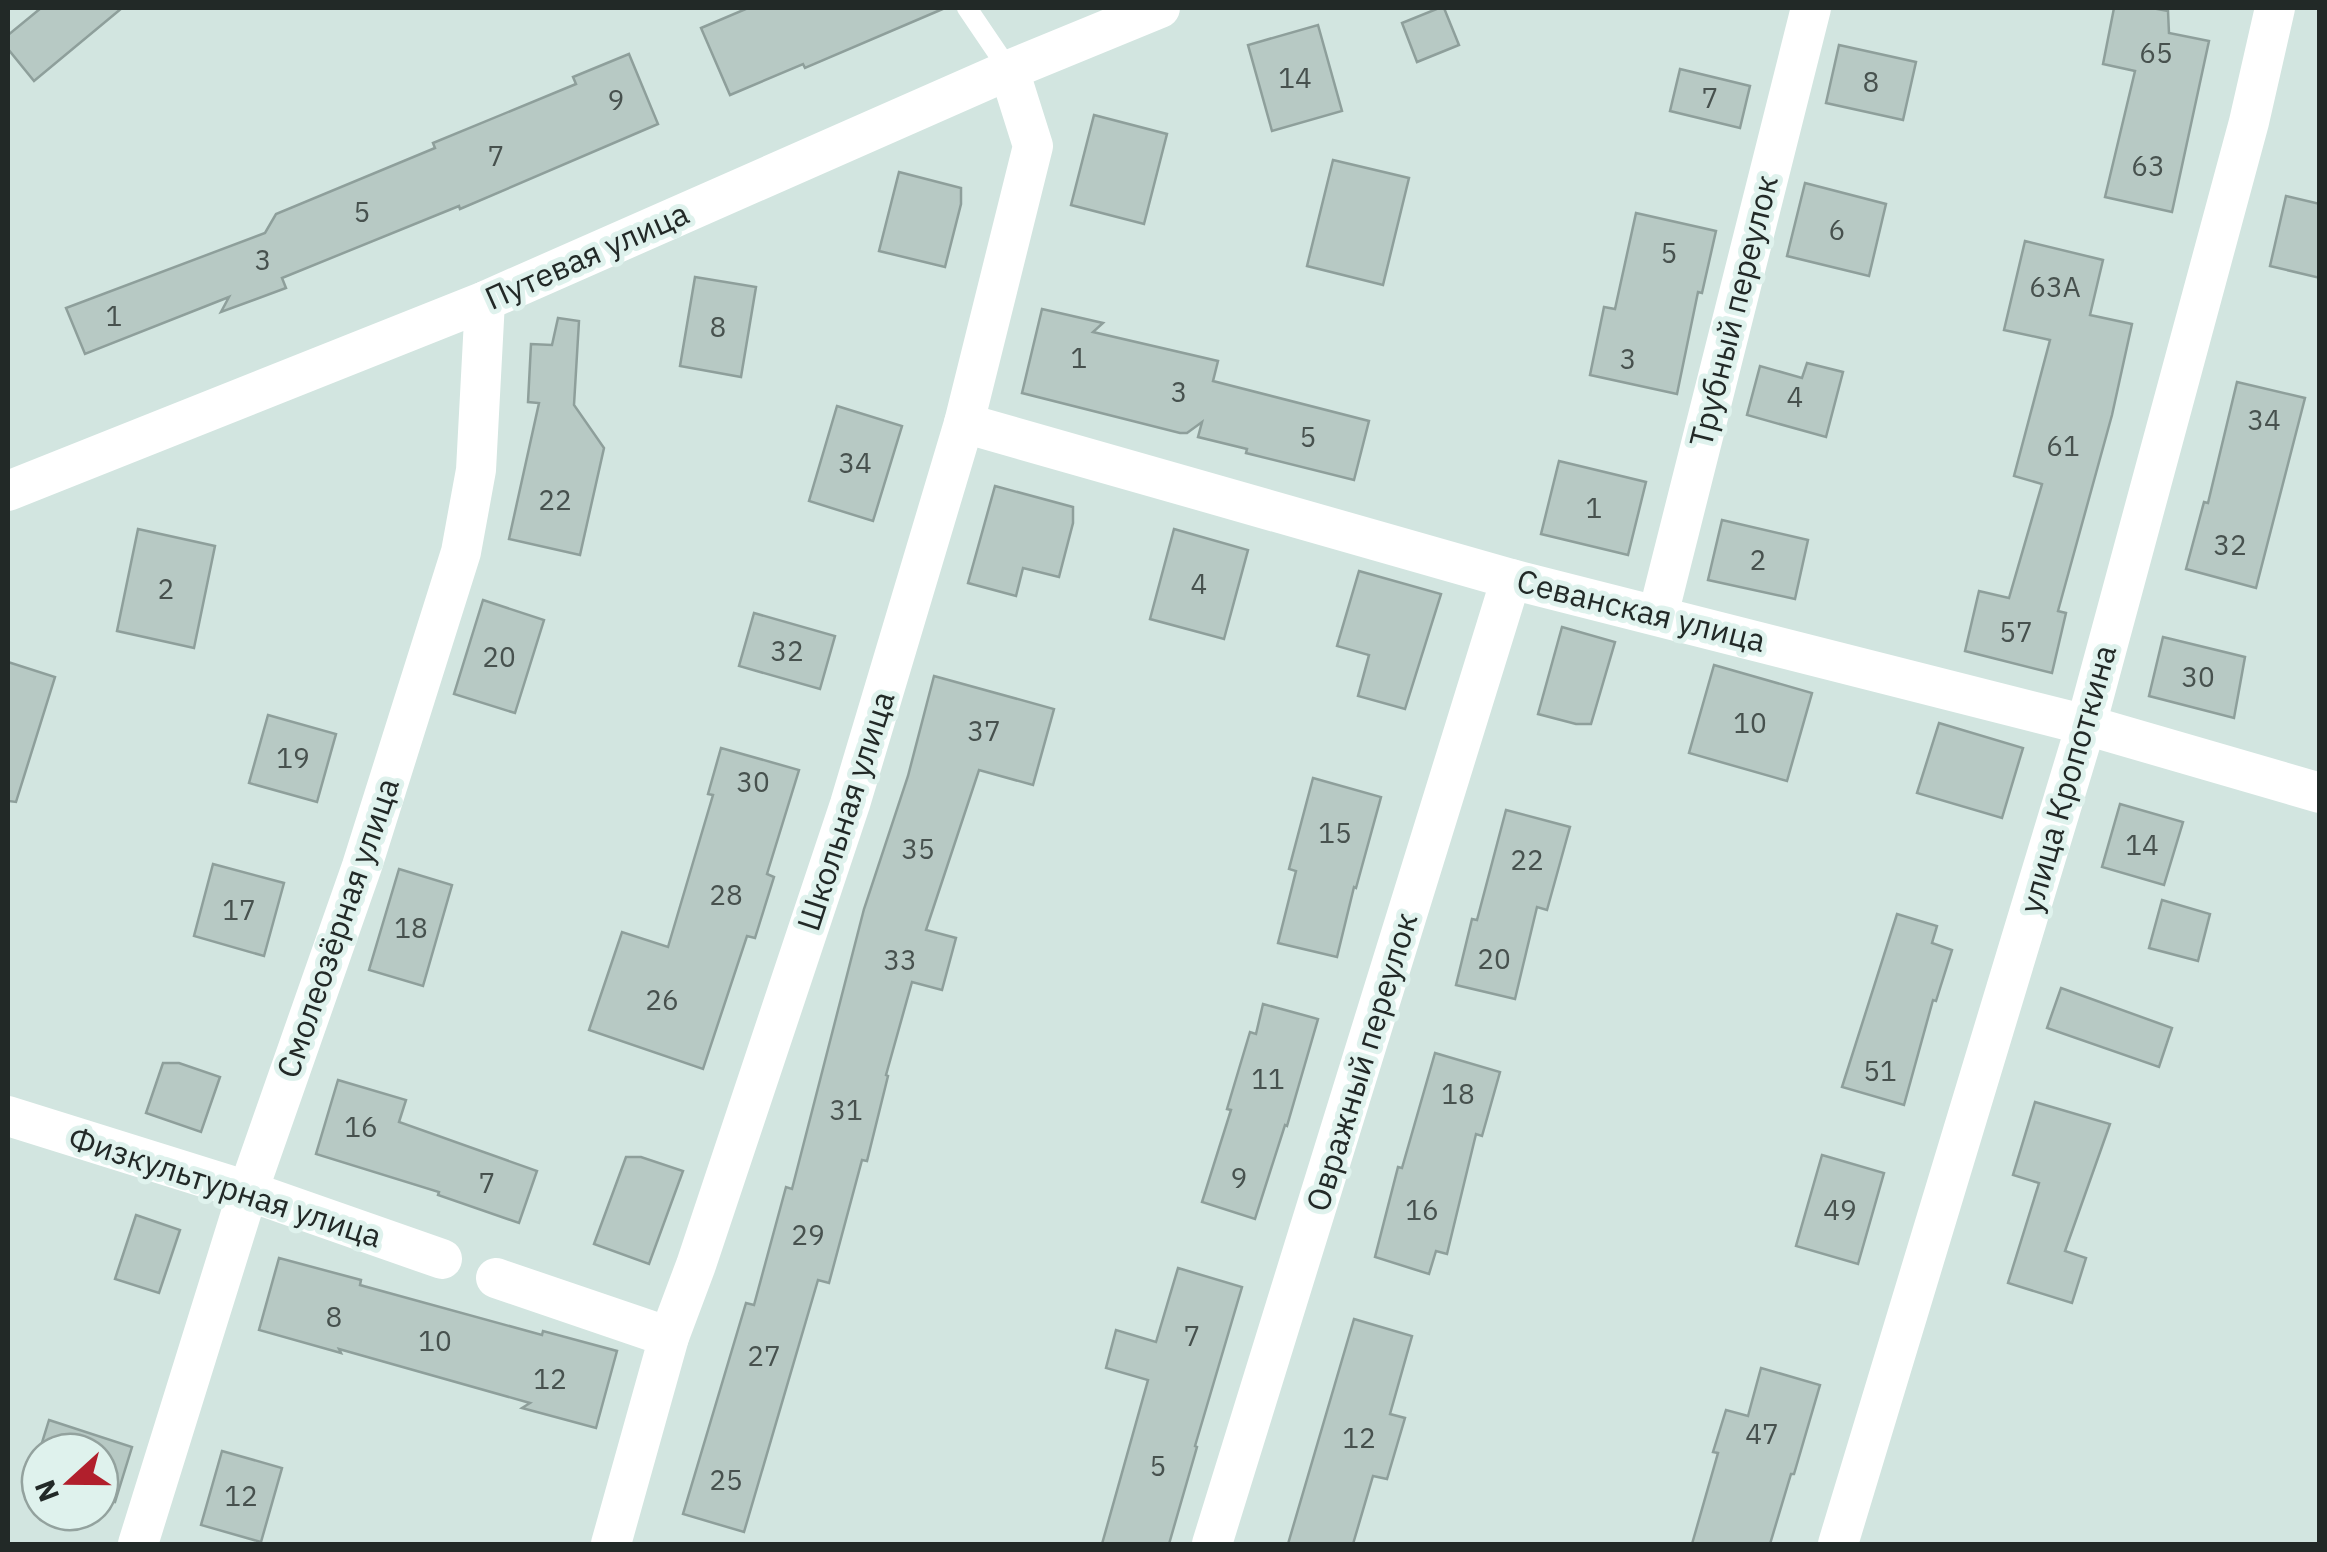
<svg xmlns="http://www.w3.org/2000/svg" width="2327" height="1552" font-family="'IBM Plex Sans',sans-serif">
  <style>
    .building { fill: #b7c9c4; stroke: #8e9f9b; stroke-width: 2.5 }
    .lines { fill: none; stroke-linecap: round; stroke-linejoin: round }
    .service { stroke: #fff; stroke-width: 20 }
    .minor { stroke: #fff; stroke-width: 40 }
    .labels { text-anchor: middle; stroke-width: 10; stroke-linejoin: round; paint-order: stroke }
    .number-label { font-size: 28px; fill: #47514e }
    .street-label { font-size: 32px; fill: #222927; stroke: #dff2ed }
  </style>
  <rect width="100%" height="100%" fill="#d2e5e0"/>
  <g class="building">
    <path d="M41 8H122L34 81 8 49V35Z"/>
    <path d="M748 8H945L805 68 803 64 730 95 701 28Z"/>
    <path d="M1439 8H1444L1459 45 1417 62 1402 23Z"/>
    <path d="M2114 8H2152L2168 11 2169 33 2209 41 2172 212 2105 197 2135 71 2103 64Z"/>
    <path d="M1318 25 1342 111 1272 131 1248 45Z"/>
    <path d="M1839 45 1916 62 1903 120 1826 103Z"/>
    <path d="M629 54 658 124 460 209 459 206 282 278 286 288 221 312 229 297 85 354 66 308 265 233 276 214 435 148 433 143 576 84 573 77Z"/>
    <path d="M1680 69 1750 86 1740 128 1670 111Z"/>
    <path d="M1094 115 1167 134 1144 224 1071 205Z"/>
    <path d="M1333 160 1409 178 1383 285 1307 266Z"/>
    <path d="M899 172 961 188V204L945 267 879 251Z"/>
    <path d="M1805 183 1886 204 1869 276 1787 256Z"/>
    <path d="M2286 196 2320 204V278L2270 266Z"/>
    <path d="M1636 213 1716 231 1702 293 1698 292 1677 394 1590 375 1604 307 1615 309Z"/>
    <path d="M2025 241 2103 260 2090 315 2132 324 2112 415 2058 611 2066 613 2052 673 1965 651 1979 591 2009 598 2042 484 2014 476 2050 340 2004 330Z"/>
    <path d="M695 277 756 287 741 377 680 366Z"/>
    <path d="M1042 309 1103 323 1093 332 1218 361 1213 381 1369 421 1354 480 1246 453 1247 449 1198 437 1202 422 1187 433H1180L1022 393Z"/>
    <path d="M558 318 579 321 574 405 604 448 580 555 509 539 539 403 528 402 531 344 552 345Z"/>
    <path d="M1807 363 1843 372 1826 437 1747 415 1760 366 1802 378Z"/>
    <path d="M2237 382 2305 398 2256 588 2186 569 2204 502 2208 503Z"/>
    <path d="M837 406 902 426 873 521 809 501Z"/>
    <path d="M1559 461 1646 482 1628 555 1541 534Z"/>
    <path d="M995 486 1073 507V523L1059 577 1023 568 1016 596 968 583Z"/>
    <path d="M1722 520 1808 540 1795 599 1708 580Z"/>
    <path d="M138 529 215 546 194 648 117 631Z"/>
    <path d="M1174 529 1248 550 1224 639 1150 619Z"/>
    <path d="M1359 571 1441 594 1405 709 1358 696 1369 655 1337 646Z"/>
    <path d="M483 600 544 620 515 713 454 694Z"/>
    <path d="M754 613 835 636 820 689 739 666Z"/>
    <path d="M1562 627 1615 642 1591 724H1576L1538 714Z"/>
    <path d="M2163 637 2245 657 2234 718 2149 696Z"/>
    <path d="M8 662 55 677 16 802 8 801Z"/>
    <path d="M1714 665 1812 693 1787 781 1689 753Z"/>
    <path d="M934 676 1054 709 1033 785 979 770 926 930 956 938 942 990 912 982 886 1075 888 1076 867 1161 862 1160 829 1283 818 1280 744 1532 683 1514 746 1303 754 1305 786 1187 792 1189 864 909 908 776Z"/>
    <path d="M268 715 336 734 317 802 249 783Z"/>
    <path d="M1939 723 2023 748 2002 818 1917 793Z"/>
    <path d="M721 748 799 770 767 874 774 877 755 938 747 936 703 1069 589 1030 622 932 668 947 713 795 708 794Z"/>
    <path d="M1313 778 1381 797 1356 888 1354 887 1337 957 1278 943 1296 871 1289 869Z"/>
    <path d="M2120 804 2183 822 2164 885 2102 867Z"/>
    <path d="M1506 810 1570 827 1547 910 1537 907 1515 999 1456 985 1472 919 1477 920Z"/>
    <path d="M213 864 284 883 264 956 194 936Z"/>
    <path d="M399 869 452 885 423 986 369 970Z"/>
    <path d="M2162 900 2210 914 2198 961 2149 948Z"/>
    <path d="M1897 914 1937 926 1932 943 1952 950 1936 1001 1933 1000 1904 1105 1842 1087Z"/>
    <path d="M2061 988 2172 1028 2159 1067 2047 1028Z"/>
    <path d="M1263 1004 1318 1019 1287 1126 1285 1125 1255 1219 1202 1202 1231 1110 1227 1109 1250 1032 1256 1034Z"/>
    <path d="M1435 1053 1500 1072 1482 1136 1476 1134 1447 1254 1436 1251 1429 1274 1375 1257 1398 1167 1402 1168Z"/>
    <path d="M163 1063H179L220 1077 201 1132 146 1113Z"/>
    <path d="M338 1080 406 1100 399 1122 537 1171 519 1223 438 1195 439 1192 316 1154Z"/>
    <path d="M2035 1102 2110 1124 2065 1251 2086 1258 2072 1303 2008 1283 2039 1183 2013 1175Z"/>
    <path d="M1822 1155 1884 1173 1858 1264 1796 1246Z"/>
    <path d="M626 1157H641L683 1171 649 1264 594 1244Z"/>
    <path d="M136 1215 180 1230 159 1293 115 1279Z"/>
    <path d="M279 1258 361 1280 360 1285 542 1335 543 1331 617 1351 596 1428 522 1408 530 1403 339 1349 341 1353 259 1330Z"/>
    <path d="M1178 1268 1242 1287 1195 1446 1197 1447 1169 1544H1102L1148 1380 1106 1368 1116 1330 1156 1342Z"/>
    <path d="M1354 1319 1412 1336 1390 1414 1405 1418 1387 1479 1373 1476 1353 1544H1288Z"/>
    <path d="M1761 1368 1820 1385 1794 1474H1791L1770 1544H1692L1718 1453 1713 1452 1726 1410 1748 1416Z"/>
    <path d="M49 1420 132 1447 115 1502 100 1498V1452H40V1478L32 1475Z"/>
    <path d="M222 1451 282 1468 261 1542 201 1525Z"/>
  </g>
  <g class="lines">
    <path class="service" d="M967 8 1009 70"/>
    <g class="minor">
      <path d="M964 423 1511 579 2086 725 2320 793"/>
      <path d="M8 491 485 301 1009 70 1160 8"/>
      <path d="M1658 615 1811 8"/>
      <path d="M8 1116 248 1191 442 1259"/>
      <path d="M496 1278 669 1337"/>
      <path d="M138 1544 248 1191 362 866 461 552 476 470 485 301"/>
      <path d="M611 1544 669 1337 696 1265 850 804 964 423 1033 146 1009 70"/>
      <path d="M1212 1544 1511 579"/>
      <path d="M1838 1544 2086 725 2249 122 2275 8"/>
    </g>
  </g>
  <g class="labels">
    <g class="number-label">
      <text x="2156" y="63">65</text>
      <text x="1295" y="88">14</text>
      <text x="1871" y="92">8</text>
      <text x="1710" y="108">7</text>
      <text x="616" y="110">9</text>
      <text x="496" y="166">7</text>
      <text x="2148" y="176">63</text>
      <text x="362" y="222">5</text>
      <text x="1837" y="240">6</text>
      <text x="1669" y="263">5</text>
      <text x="263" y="270">3</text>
      <text x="2055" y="297">63А</text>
      <text x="114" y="326">1</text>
      <text x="718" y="337">8</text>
      <text x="1079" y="368">1</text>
      <text x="1628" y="369">3</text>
      <text x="1179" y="402">3</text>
      <text x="1795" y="407">4</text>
      <text x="2264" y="430">34</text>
      <text x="1308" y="447">5</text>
      <text x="2063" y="456">61</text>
      <text x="855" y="473">34</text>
      <text x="555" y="510">22</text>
      <text x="1594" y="518">1</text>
      <text x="2230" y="555">32</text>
      <text x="1758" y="570">2</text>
      <text x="1199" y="594">4</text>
      <text x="166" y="599">2</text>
      <text x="2016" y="642">57</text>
      <text x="787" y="661">32</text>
      <text x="499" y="667">20</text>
      <text x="2198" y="687">30</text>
      <text x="1750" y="733">10</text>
      <text x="984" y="741">37</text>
      <text x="293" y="768">19</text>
      <text x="753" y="792">30</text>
      <text x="1335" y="843">15</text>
      <text x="2142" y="855">14</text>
      <text x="918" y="859">35</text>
      <text x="1527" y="870">22</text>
      <text x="726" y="905">28</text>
      <text x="239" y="920">17</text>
      <text x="411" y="938">18</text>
      <text x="1494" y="969">20</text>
      <text x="900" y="970">33</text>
      <text x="662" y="1010">26</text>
      <text x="1880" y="1081">51</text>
      <text x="1268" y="1089">11</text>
      <text x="1458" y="1104">18</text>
      <text x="846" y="1120">31</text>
      <text x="361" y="1137">16</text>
      <text x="1239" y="1188">9</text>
      <text x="487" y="1193">7</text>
      <text x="1422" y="1220">16</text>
      <text x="1840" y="1220">49</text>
      <text x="808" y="1245">29</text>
      <text x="334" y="1327">8</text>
      <text x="1192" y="1346">7</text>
      <text x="435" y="1351">10</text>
      <text x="764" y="1366">27</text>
      <text x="550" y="1389">12</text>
      <text x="1762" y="1444">47</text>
      <text x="1359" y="1448">12</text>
      <text x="1158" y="1476">5</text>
      <text x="726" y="1490">25</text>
      <text x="241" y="1506">12</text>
    </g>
    <g class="street-label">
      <text transform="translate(587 256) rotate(-24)" y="11">Путевая улица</text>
      <text transform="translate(1734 311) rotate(-76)" y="11">Трубный переулок</text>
      <text transform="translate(1641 611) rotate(14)" y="11">Севанская улица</text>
      <text transform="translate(2068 779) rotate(-74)" y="11">улица Кропоткина</text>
      <text transform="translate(846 811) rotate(-72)" y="11">Школьная улица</text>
      <text transform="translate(338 928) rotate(-71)" y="11">Смолеозёрная улица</text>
      <text transform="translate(1362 1062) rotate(-73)" y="11">Овражный переулок</text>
      <text transform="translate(225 1187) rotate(18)" y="11">Физкультурная улица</text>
    </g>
  </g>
  <rect width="2327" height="1552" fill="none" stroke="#222927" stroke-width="20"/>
  <g transform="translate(70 1482) rotate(249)"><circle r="48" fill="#dff2ed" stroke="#93a29e" stroke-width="2.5"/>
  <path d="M0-8L18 38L0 25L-18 38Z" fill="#b11f2c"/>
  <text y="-15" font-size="28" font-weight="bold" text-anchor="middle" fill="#222927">N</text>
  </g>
</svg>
